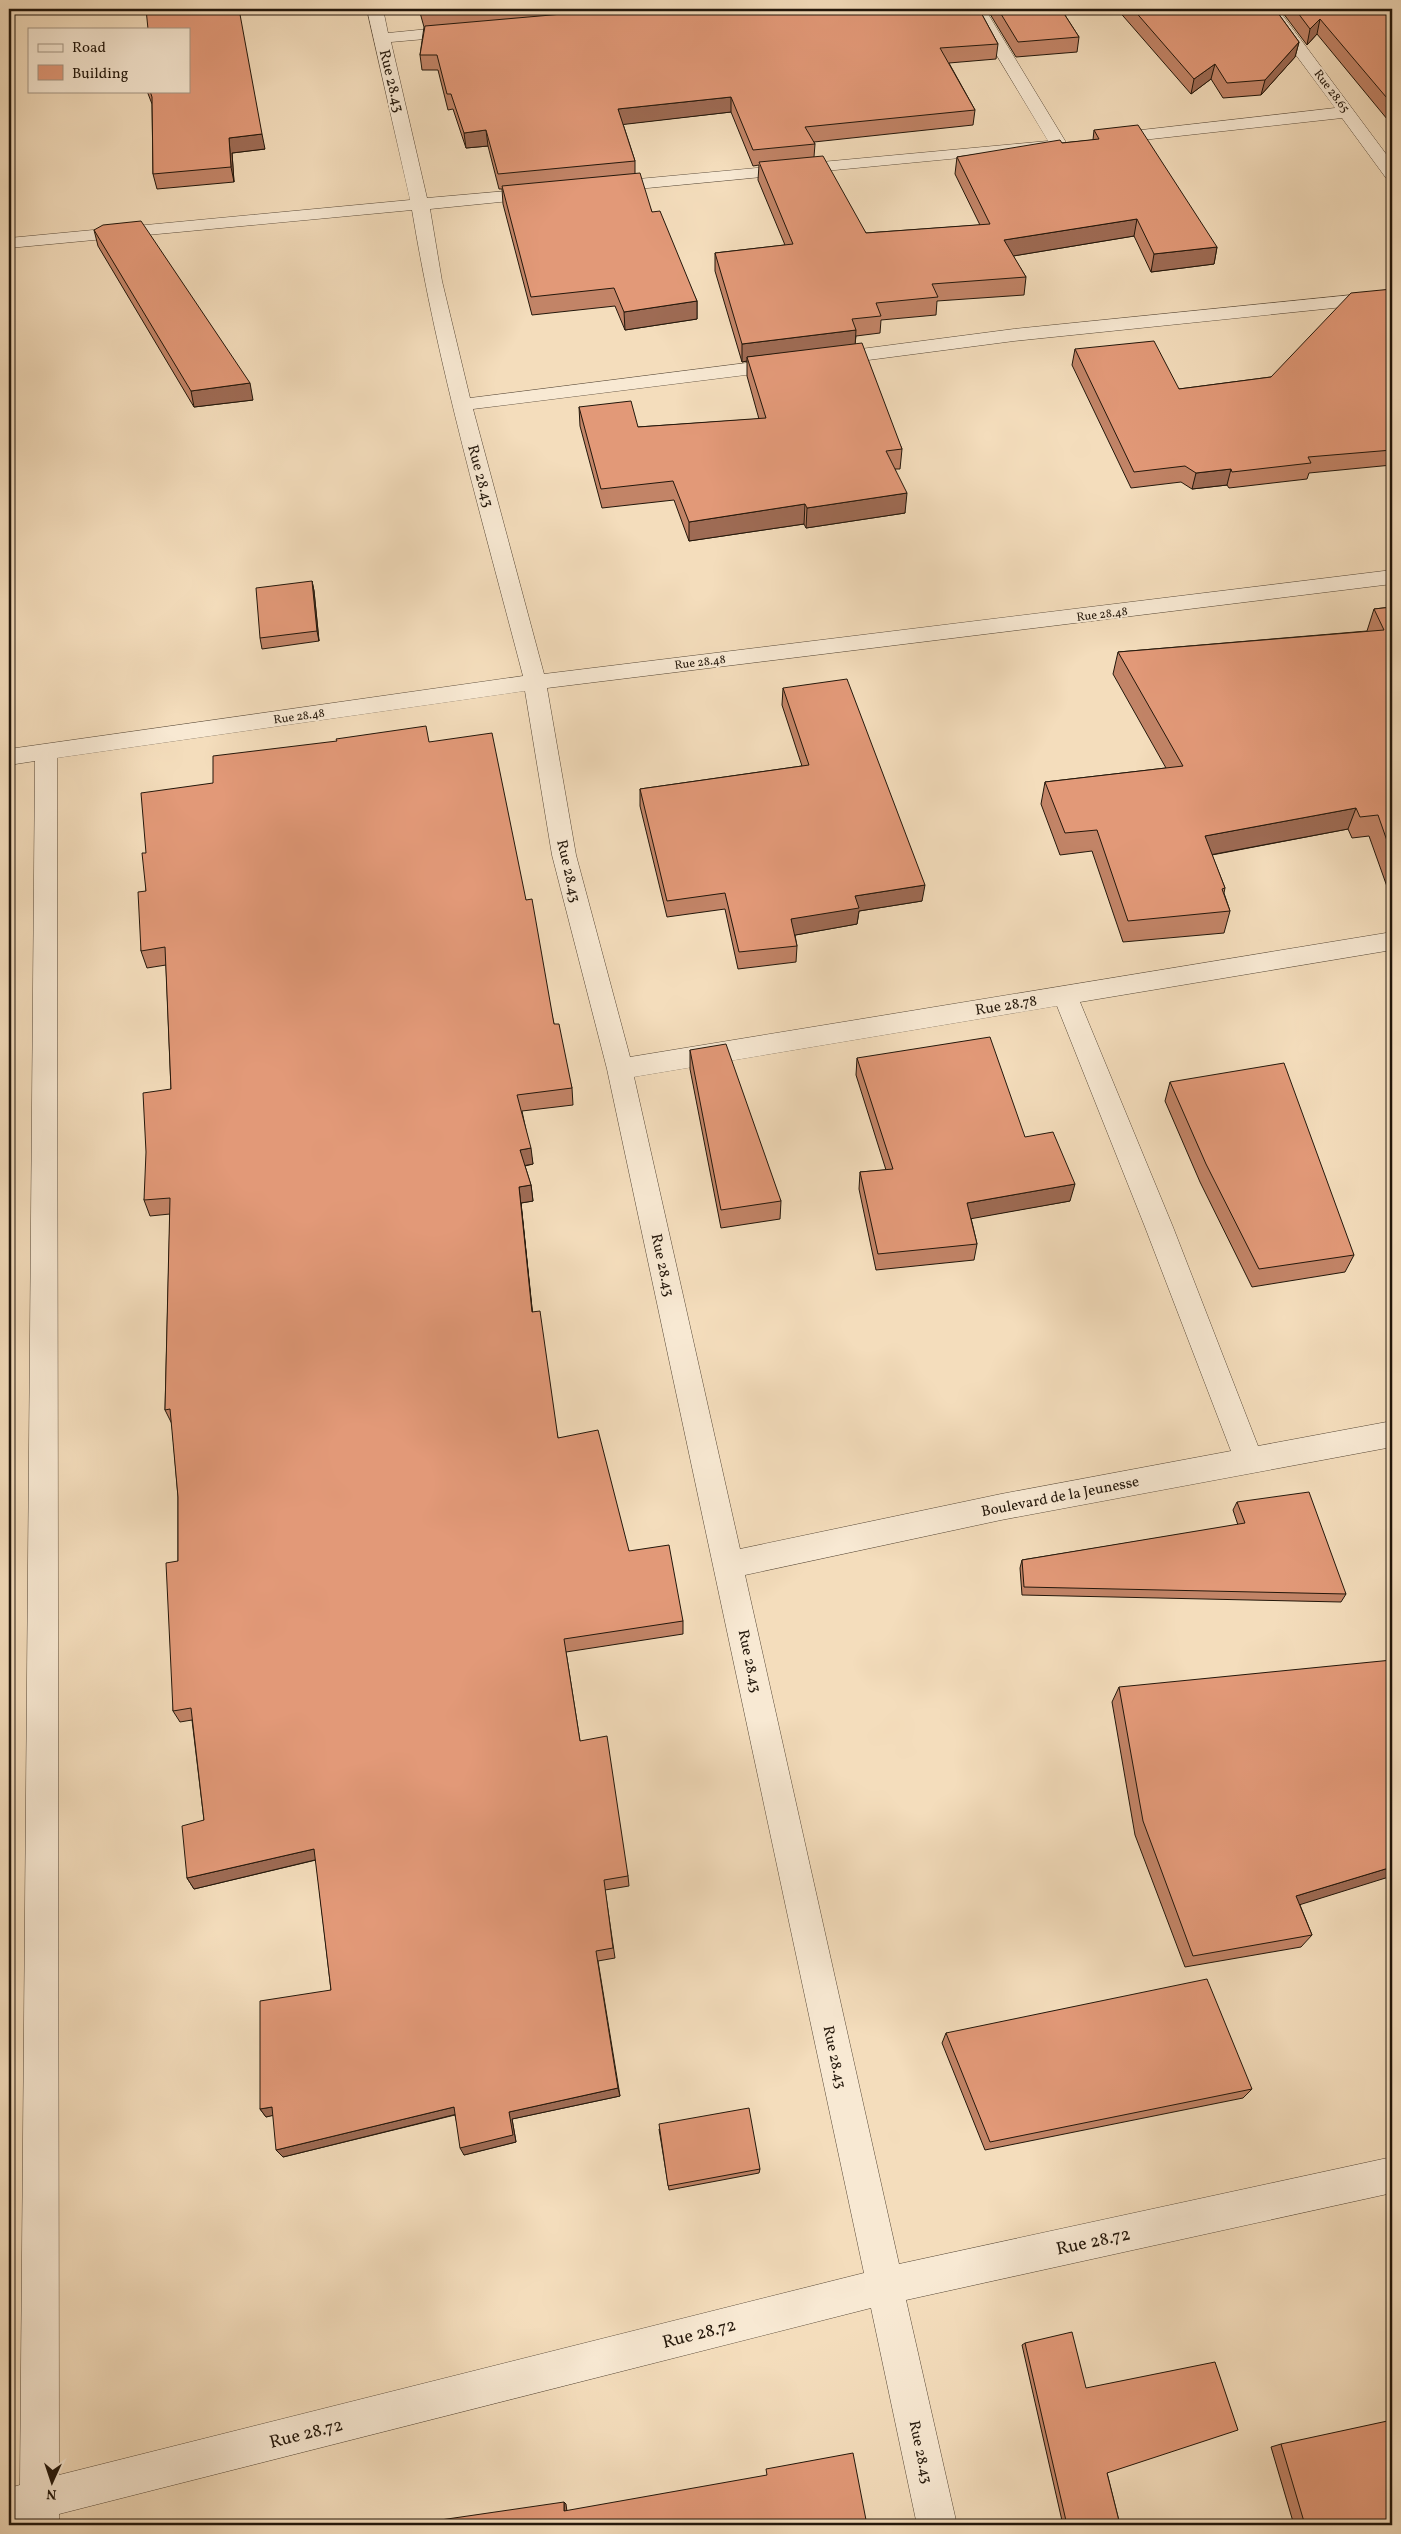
<svg xmlns="http://www.w3.org/2000/svg" width="1401" height="2534" font-family="Vollkorn,serif">
  <style>
    .lines { fill: none; stroke-linecap: round; stroke-linejoin: round }
    .street-casing { stroke: #574837; stroke-width: 1 }
    .street { fill: #f8e9d3; fill-rule: evenodd }
    .wall { fill: #c28467; stroke: #23170b }
    .shaded-wall { fill: #9e6b54; stroke: #23170b }
    .building { fill: #e29978; stroke: #23170b }
    .labels { text-anchor: middle; stroke-width: 4; stroke-linejoin: round; paint-order: stroke }
    .far-street-label { font-size: 12px; fill: #23170b; stroke: #f8e9d3 }
    .street-label { font-size: 15px; fill: #23170b; stroke: #f8e9d3 }
    .near-street-label { font-size: 18px; fill: #23170b; stroke: #f8e9d3 }
  </style>
  <rect width="100%" height="100%" fill="#f4ddbc"/>
  <filter id="stains"><feTurbulence type="fractalNoise" baseFrequency=".004" numOctaves="4"/><feColorMatrix values="0 0 0 0 .2 0 0 0 0 .09 0 0 0 0 .02 0 0 0 .5 -.17"/></filter>
  <radialGradient id="worn" r=".72"><stop offset=".6" stop-color="#630" stop-opacity="0"/><stop offset="1" stop-color="#630" stop-opacity=".3"/></radialGradient>
  <g class="lines">
    <defs>
      <g id="street">
        <path d="M367 9H383L388 33 459 26 467 31 459 36 391 42 427 198 540 188 546 189 549 193 546 197 540 198 430 209 442 281 470 398 785 358 792 360 795 364 792 368 785 370 473 409 544 674 1392 570V584L547 688 576 855 630 1057 1392 932V950L1080 1002 1173 1227 1258 1446 1392 1421V1447L1001 1520 745 1575 899 2264 1392 2157V2193L906 2300 957 2525H917L871 2308 59 2514V2525H9V2488L20 2485 35 761 9 765V749L523 676C483 522 438 368 412 210L9 248V238L410 200ZM525 691 552 855 607 1069 864 2273 59 2475 57 758ZM1057 1006 1145 1227 1231 1451 1001 1494 740 1549 634 1077Z"/>
        <path d="M969 9H985L1067 144 1064 148 1058 149 1051 146 1043 150 606 192 600 191 597 187 600 183 606 182 1048 141Z"/>
        <path d="M1262 9H1278L1392 162V179L1386 178 1342 118 1106 144 1100 143 1097 139 1100 135 1106 134 1335 108Z"/>
        <path d="M1392 291V302L1014 341 830 365 823 363 820 359 823 355 830 353 1014 329Z"/>
      </g>
    </defs>
    <use href="#street" class="street-casing"/>
    <use href="#street" class="street"/>
  </g>
  <g class="wall">
    <path d="M419 9H979L998 44 996 59 949 63 975 110 973 125 814 142 815 144 814 157 866 233 980 225 955 174 957 157 1062 143 1093 140 1094 130 1217 247 1214 264 1151 272 1134 236 1013 256 1026 277 1024 295 937 301 936 315 881 320 880 333 856 336 855 344 902 449 900 469H895L905 513 806 528 804 524 689 541 674 500 602 508 580 426 579 407 638 427 759 419 747 376V361L742 362 715 271V253L785 245 758 180 759 165 753 166 731 112 623 124 635 161V174L652 212 697 301V319L625 330 615 306 532 315 503 204 502 189H499L488 146 466 148 453 109 448 110 438 70H422L420 55 424 27Z"/>
    <path d="M987 9H1061L1079 37 1077 52 1016 57Z"/>
    <path d="M1117 9H1275L1299 42 1295 57 1261 95 1223 98 1211 79 1191 94Z"/>
    <path d="M1280 9H1392V125L1317 34 1307 45Z"/>
    <path d="M147 91H189L265 149 232 153 234 182 157 189 153 174 152 104Z"/>
    <path d="M94 230 253 400 194 407 98 246Z"/>
    <path d="M1392 289V465L1309 473 1307 479 1229 488 1227 485 1192 489 1181 482 1131 488 1072 365 1075 349 1179 389 1271 377Z"/>
    <path d="M312 581 314 591 319 641 262 649 260 638Z"/>
    <path d="M1392 607V895H1390L1369 836 1352 838 1348 829 1212 855 1225 888 1224 893 1230 911 1224 933 1123 942 1092 851 1060 855 1041 804 1045 782 1166 768 1113 674 1118 652 1367 631 1374 609Z"/>
    <path d="M783 688 922 901 859 911 857 924 795 935 797 946 796 962 738 969 725 909 667 917 640 806V789L802 766 782 705Z"/>
    <path d="M429 742 526 900 554 1024 572 1088 573 1105 522 1111 533 1164 525 1166 531 1185 533 1201 521 1203 532 1312 558 1438 629 1551 683 1621V1634L566 1652 580 1741 628 1876 629 1886 605 1890 615 1958 598 1961 620 2096 512 2119 516 2142 464 2155 455 2115 283 2157 273 2115 266 2117 260 2109 331 1990 316 1860 194 1889 187 1878 204 1820 192 1720 180 1722 173 1711 178 1561V1497L172 1424 165 1410 170 1214 150 1216 144 1200 171 1089 166 965 147 968 141 951 146 891V853L213 783Z"/>
    <path d="M690 1050 781 1201 780 1219 721 1228 690 1069Z"/>
    <path d="M857 1058 1025 1137 1070 1201 971 1218 977 1244 974 1260 876 1270 859 1189 860 1172 886 1170 856 1075Z"/>
    <path d="M1170 1082 1354 1255 1345 1272 1252 1287 1200 1182 1165 1101Z"/>
    <path d="M1237 1502 1346 1594 1341 1602 1022 1595 1020 1568 1022 1560 1238 1525 1233 1510Z"/>
    <path d="M1119 1687 1300 1905 1312 1935 1301 1947 1185 1967 1135 1835 1112 1702Z"/>
    <path d="M946 2033 1252 2089 1243 2098 985 2150 942 2043Z"/>
    <path d="M659 2129 760 2169 759 2173 669 2190Z"/>
    <path d="M1025 2343 1107 2473 1120 2525H1063L1022 2345Z"/>
    <path d="M1281 2444 1392 2525H1294L1271 2447Z"/>
  </g>
  <g class="shaded-wall">
    <path d="M1320 19 1317 34 1307 45 1310 29Z"/>
    <path d="M1299 42 1295 57 1261 95 1265 80Z"/>
    <path d="M1215 64 1211 79 1191 94 1194 79Z"/>
    <path d="M731 97V112L619 125 618 109Z"/>
    <path d="M486 130 488 146 466 148 464 133Z"/>
    <path d="M262 134 265 149 232 153 234 182 231 167 229 138Z"/>
    <path d="M1137 219 1134 236 1001 258 1004 240Z"/>
    <path d="M1217 247 1214 264 1151 272 1154 254Z"/>
    <path d="M697 301V319L625 330 624 312Z"/>
    <path d="M856 330 855 347 747 357V361L742 362V344Z"/>
    <path d="M250 383 253 400 194 407 191 391Z"/>
    <path d="M1231 469 1227 485 1192 489 1196 473Z"/>
    <path d="M907 493 905 513 806 528 807 508Z"/>
    <path d="M805 504 804 524 689 541V522Z"/>
    <path d="M312 581 314 591 319 641 317 631Z"/>
    <path d="M1356 808 1348 829 1199 857 1205 836Z"/>
    <path d="M925 885 922 901 859 911 857 924 790 936 791 919 855 896Z"/>
    <path d="M531 1148 533 1164 522 1166 520 1150Z"/>
    <path d="M1075 1184 1070 1201 964 1220 967 1203Z"/>
    <path d="M531 1185 533 1201 521 1203 534 1327 519 1187Z"/>
    <path d="M314 1849 319 1859 194 1889 187 1878Z"/>
    <path d="M1392 1867V1876L1286 1909 1296 1896Z"/>
    <path d="M618 2088 620 2096 512 2119 516 2142 464 2155 460 2148 509 2112Z"/>
    <path d="M272 2107 279 2114 266 2117 260 2109Z"/>
    <path d="M454 2107 457 2114 283 2157 276 2150Z"/>
    <path d="M564 2502 566 2504 567 2512 564 2511Z"/>
  </g>
  <g class="building">
    <path d="M146 9H239L262 134 229 138 231 167 153 174 152 97 150 91H189V29H148Z"/>
    <path d="M422 9H469L423 13Z"/>
    <path d="M620 9H979L998 44 940 48 975 110 805 127 815 144 753 150 731 97 618 109 635 161 498 174 486 130 464 133 451 94H447L437 55H420L425 26Z"/>
    <path d="M998 9H1061L1079 37 1018 42Z"/>
    <path d="M1133 9H1275L1299 42 1265 80 1227 83 1215 64 1194 79Z"/>
    <path d="M1295 9H1392V104L1320 19 1310 29Z"/>
    <path d="M1138 125 1217 247 1154 254 1137 219 1004 240 1026 277 932 284 938 297 876 303 881 316 852 319 856 330 742 344 715 253 793 244 759 162 823 156 866 233 990 224 957 157 1060 140 1062 143 1099 139 1094 130Z"/>
    <path d="M640 173 652 212 660 211 697 301 624 312 614 288 531 297 502 186Z"/>
    <path d="M141 221 250 383 191 391 94 230 103 225Z"/>
    <path d="M1392 289V450L1308 457 1311 463 1232 472 1231 469 1196 473 1185 466 1134 472 1075 349 1154 341 1179 389 1271 377 1351 293Z"/>
    <path d="M862 343 902 449 886 451 907 493 807 508 805 504 689 522 673 481 601 489 579 407 631 401 638 427 766 418 747 357Z"/>
    <path d="M312 581 317 631 260 638 256 588Z"/>
    <path d="M1392 607V855L1378 815 1360 817 1356 808 1205 836 1225 888 1222 889 1230 911 1128 921 1097 830 1065 833 1045 782 1183 766 1118 652 1384 630 1374 609Z"/>
    <path d="M847 679 925 885 855 896 859 908 791 919 797 946 739 952 725 893 667 901 640 789 809 765 783 688Z"/>
    <path d="M426 726 429 742 492 733 526 900 532 899 554 1024H559L572 1088 517 1095 531 1148 520 1150 531 1185 519 1187 532 1312 540 1311 558 1438 598 1430 629 1551 669 1545 683 1621 564 1639 580 1741 607 1736 628 1876 604 1880 613 1948 596 1951 618 2088 509 2112 513 2135 460 2148 454 2107 276 2150 272 2107 260 2109V2001L331 1990 314 1849 187 1878 182 1826 204 1820 191 1708 173 1711 166 1563 178 1561V1497L170 1409 165 1410 170 1198 144 1200 146 1152 143 1093 171 1089 165 947 141 951 138 892 146 891 142 853H146L141 793 213 783V756L337 741 336 739Z"/>
    <path d="M990 1037 1025 1137 1053 1132 1075 1184 967 1203 977 1244 878 1254 860 1172 893 1169 857 1058Z"/>
    <path d="M726 1044 781 1201 721 1210 690 1050Z"/>
    <path d="M1284 1063 1354 1255 1259 1269 1206 1164 1170 1082Z"/>
    <path d="M1309 1492 1346 1594 1024 1587 1022 1560 1245 1523 1237 1502Z"/>
    <path d="M1392 1660V1867L1296 1896 1312 1935 1193 1956 1143 1821 1119 1687Z"/>
    <path d="M1207 1979 1252 2089 990 2142 946 2033Z"/>
    <path d="M749 2108 760 2169 668 2186 659 2124Z"/>
    <path d="M1072 2332 1086 2388 1215 2362 1238 2430 1107 2473 1120 2525H1067L1025 2343Z"/>
    <path d="M1392 2420V2525H1305L1281 2444Z"/>
    <path d="M853 2453 867 2525H406L564 2502V2511L767 2475 766 2469Z"/>
  </g>
  <g class="labels">
    <g class="far-street-label">
      <text transform="translate(1332 91) rotate(53)" y="4">Rue 28.65</text>
      <text transform="translate(1102 614) rotate(-7)" y="4">Rue 28.48</text>
      <text transform="translate(700 662) rotate(-7)" y="4">Rue 28.48</text>
      <text transform="translate(299 716) rotate(-8)" y="4">Rue 28.48</text>
    </g>
    <g class="street-label">
      <text transform="translate(392 81) rotate(76)" y="5">Rue 28.43</text>
      <text transform="translate(481 476) rotate(75)" y="5">Rue 28.43</text>
      <text transform="translate(569 871) rotate(77)" y="5">Rue 28.43</text>
      <text transform="translate(1006 1005) rotate(-9)" y="5">Rue 28.78</text>
      <text transform="translate(663 1265) rotate(78)" y="5">Rue 28.43</text>
      <text transform="translate(1060 1496) rotate(-11)" y="5">Boulevard de la Jeunesse</text>
      <text transform="translate(750 1661) rotate(78)" y="5">Rue 28.43</text>
      <text transform="translate(835 2057) rotate(78)" y="5">Rue 28.43</text>
      <text transform="translate(921 2452) rotate(78)" y="5">Rue 28.43</text>
    </g>
    <g class="near-street-label">
      <text transform="translate(1093 2241) rotate(-12)" y="6">Rue 28.72</text>
      <text transform="translate(699 2333) rotate(-14)" y="6">Rue 28.72</text>
      <text transform="translate(306 2433) rotate(-14)" y="6">Rue 28.72</text>
    </g>
  </g>
  <rect width="1401" height="2534" fill="none" stroke="#f4ddbc" stroke-width="30"/>
  <rect x="10" y="10" width="1381" height="2514" fill="none" stroke="#23170b" stroke-width="2.5"/>
  <rect x="15" y="15" width="1371" height="2504" fill="none" stroke="#23170b"/>
  <rect x="28" y="28" width="162" height="65" fill="#f8e9d3" stroke="#a39583"/>
  <rect x="38" y="44" width="25" height="8" fill="#f8e9d3" stroke="#a39583"/>
  <text x="72" y="52" font-size="15" fill="#23170b">Road</text>
  <rect x="38" y="65" width="25" height="15" fill="#e29978" stroke="#a39583"/>
  <text x="72" y="78" font-size="15" fill="#23170b">Building</text>
  <g transform="translate(52 2482) rotate(183)" stroke="#f8e9d3" stroke-width="4" paint-order="stroke">
  <path d="M0-4L9 19L0 12L-9 19Z" fill="#23170b"/>
  <text y="-8" font-size="14" font-weight="bold" text-anchor="middle" fill="#23170b">N</text>
  </g>
  <rect width="100%" height="100%" filter="url(#stains)"/>
  <rect width="100%" height="100%" fill="url(#worn)"/>
</svg>
